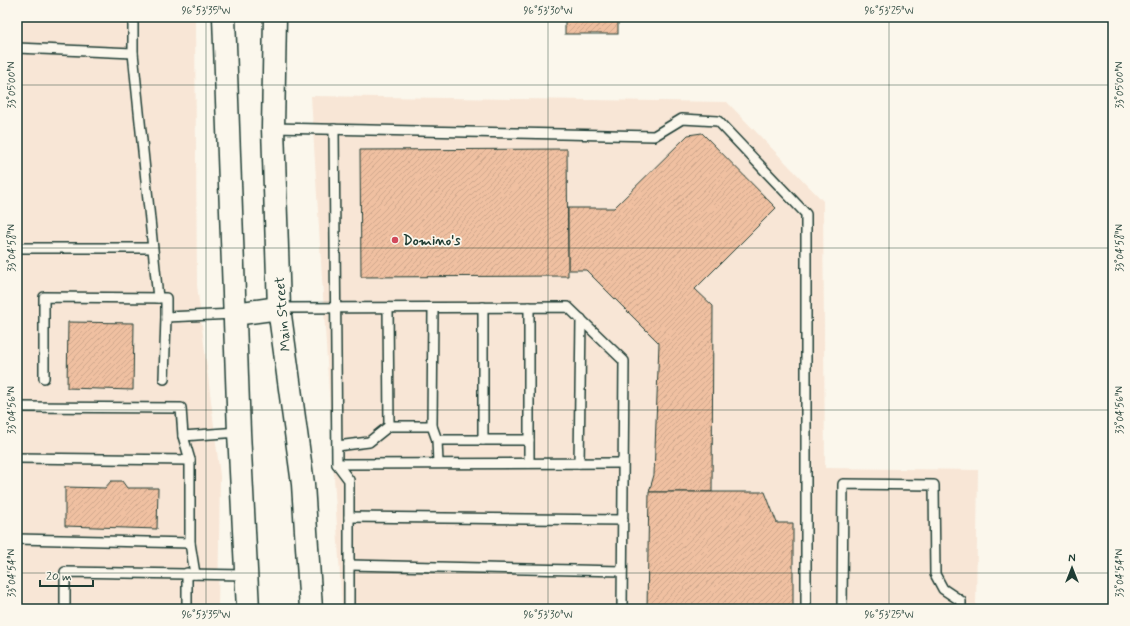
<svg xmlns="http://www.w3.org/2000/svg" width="1130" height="626" font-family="Mynerve,sans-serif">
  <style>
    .built { fill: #f8e6d6 }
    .building { fill: url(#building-hatch); stroke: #1f3d34 }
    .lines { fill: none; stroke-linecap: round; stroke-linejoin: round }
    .service-casing { stroke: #1f3d34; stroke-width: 12 }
    .primary-casing { stroke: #1f3d34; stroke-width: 25 }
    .service { stroke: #fbf7ec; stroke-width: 9 }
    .primary { stroke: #fbf7ec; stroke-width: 22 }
    .ticks { fill: none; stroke: #1f3d34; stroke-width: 1; stroke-opacity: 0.45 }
    .poi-dot { fill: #d1495b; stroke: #fbf7ec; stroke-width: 1.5 }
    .labels { text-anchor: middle; stroke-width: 3.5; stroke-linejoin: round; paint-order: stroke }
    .poi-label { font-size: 14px; font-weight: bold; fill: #1f3d34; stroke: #fbf7ec; text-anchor: start }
    .street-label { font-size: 14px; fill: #1f3d34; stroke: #fbf7ec }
    .neatline { fill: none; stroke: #1f3d34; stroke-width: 1.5 }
    .ticks-label { font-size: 10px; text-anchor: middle; fill: #1f3d34 }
  </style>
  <defs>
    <pattern id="building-hatch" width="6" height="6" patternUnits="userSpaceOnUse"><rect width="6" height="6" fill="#f0c0a1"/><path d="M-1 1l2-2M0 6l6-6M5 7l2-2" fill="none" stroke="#cda68b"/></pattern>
  </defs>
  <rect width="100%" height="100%" fill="#fbf7ec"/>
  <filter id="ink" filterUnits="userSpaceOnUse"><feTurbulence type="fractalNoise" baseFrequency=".025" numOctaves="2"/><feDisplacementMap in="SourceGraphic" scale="8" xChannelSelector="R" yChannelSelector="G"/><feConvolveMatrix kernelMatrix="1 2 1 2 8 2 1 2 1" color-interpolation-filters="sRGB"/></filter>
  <g filter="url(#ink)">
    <g class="built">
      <path d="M17 17H195L197 285 220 476 218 609H17Z"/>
      <path d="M311 96 727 102 823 201 825 468 978 470 976 609H342Z"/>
    </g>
    <g class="building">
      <rect x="565" y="17" width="53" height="17"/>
      <path d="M702 133 776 208 695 289 713 306 712 492H649L654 475 659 343 586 270H568V208H614L688 135Z"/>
      <path d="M567 149 568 276 361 277 360 150Z"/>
      <path d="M68 322 134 323 133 390 67 388Z"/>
      <path d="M111 481H122L127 488H158L157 529 65 526V487L105 488Z"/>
      <path d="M649 492H765L777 523H793V609H647Z"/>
    </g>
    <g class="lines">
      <defs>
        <g id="service">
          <path d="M133 17V53L158 298"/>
          <path d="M17 48 133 53"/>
          <path d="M273 128 654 136 682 119 718 121 806 214V609"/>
          <path d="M334 129 337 464 349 480V609"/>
          <path d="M17 248H152"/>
          <path d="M483 307V440"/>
          <path d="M529 307V463"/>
          <path d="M279 308 568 307 624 361 622 609"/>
          <path d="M44 378V297L166 298V317L235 314"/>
          <path d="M164 379 166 317"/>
          <path d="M17 407 181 408 183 436 190 460V543L17 539"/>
          <path d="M389 426H432L437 440H529"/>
          <path d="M432 426 433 308"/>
          <path d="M183 436 239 432"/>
          <path d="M437 440 438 463"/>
          <path d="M337 446 369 442 389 426 388 308"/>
          <path d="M17 458 190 460"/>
          <path d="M579 463 581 319"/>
          <path d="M337 464 623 463"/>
          <path d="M349 517 623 520"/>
          <path d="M190 543 195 574"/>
          <path d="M349 565 622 571"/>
          <path d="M65 609V572L246 575"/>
          <path d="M187 609V573"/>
          <path d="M842 609 843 484 934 485 935 574 943 589 961 601V609"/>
        </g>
        <g id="primary">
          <path d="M224 17 239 432 248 609"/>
          <path d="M275 17 273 128 279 308 303 484 311 609"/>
          <path d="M235 314 279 308"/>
        </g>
      </defs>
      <use href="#service" class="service-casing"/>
      <use href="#primary" class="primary-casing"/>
      <use href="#service" class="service"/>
      <use href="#primary" class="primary"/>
    </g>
  </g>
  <path class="ticks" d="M206 17V609M548 17V609M889 17V609M17 85H1113M17 248H1113M17 410H1113M17 573H1113"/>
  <circle class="poi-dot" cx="395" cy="240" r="4"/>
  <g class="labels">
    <g class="poi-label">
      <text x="403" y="245">Domino's</text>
    </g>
    <g class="street-label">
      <text transform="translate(282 314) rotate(-95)" y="5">Main Street</text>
    </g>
  </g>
  <rect width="1130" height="626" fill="none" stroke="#fbf7ec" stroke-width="44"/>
  <g transform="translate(1072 568)" stroke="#fbf7ec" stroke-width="3" paint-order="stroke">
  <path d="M0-3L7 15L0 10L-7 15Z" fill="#1f3d34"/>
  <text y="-6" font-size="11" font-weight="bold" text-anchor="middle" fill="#1f3d34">N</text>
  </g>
  <path d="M40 580v6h53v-6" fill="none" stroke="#1f3d34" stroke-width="2"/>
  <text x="46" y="580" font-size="12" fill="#1f3d34" stroke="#fbf7ec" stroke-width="3" paint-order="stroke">20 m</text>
  <rect x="22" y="22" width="1086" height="582" class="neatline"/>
  <g class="ticks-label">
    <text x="206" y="14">96°53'35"W</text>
    <text x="548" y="14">96°53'30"W</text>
    <text x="889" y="14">96°53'25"W</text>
    <text transform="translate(11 85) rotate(-90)" y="4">33°05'00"N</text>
    <text transform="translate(1119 85) rotate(-90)" y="4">33°05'00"N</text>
    <text transform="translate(11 248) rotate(-90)" y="4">33°04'58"N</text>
    <text transform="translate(1119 248) rotate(-90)" y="4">33°04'58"N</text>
    <text transform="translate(11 410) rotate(-90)" y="4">33°04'56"N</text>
    <text transform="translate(1119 410) rotate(-90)" y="4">33°04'56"N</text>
    <text transform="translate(11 573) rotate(-90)" y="4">33°04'54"N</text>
    <text transform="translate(1119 573) rotate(-90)" y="4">33°04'54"N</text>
    <text x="206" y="618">96°53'35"W</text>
    <text x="548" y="618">96°53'30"W</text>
    <text x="889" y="618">96°53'25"W</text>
  </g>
</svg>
